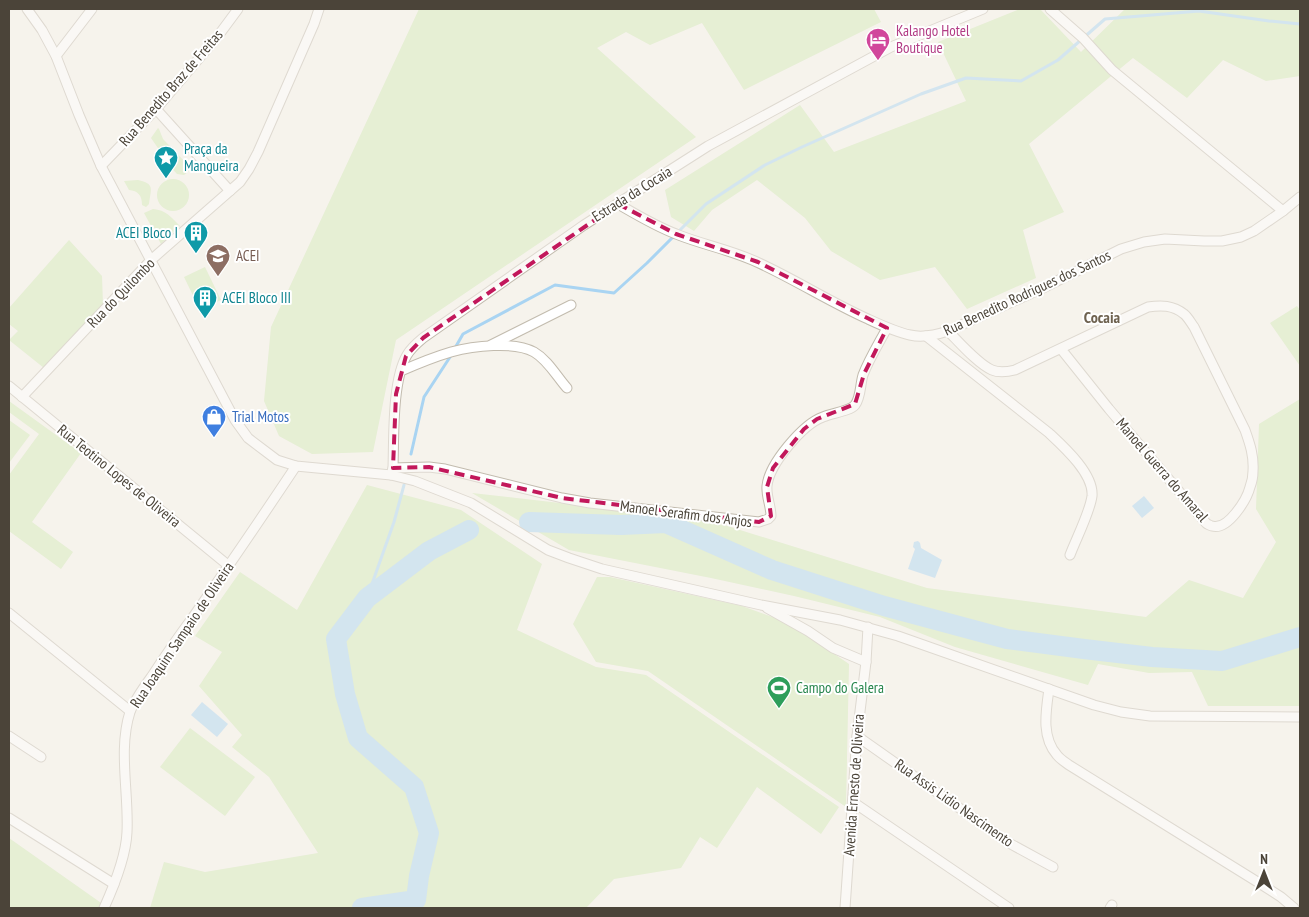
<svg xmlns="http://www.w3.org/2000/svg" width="1309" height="917" font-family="'PT Sans Narrow',sans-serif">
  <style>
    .green { fill: #d2eab5 }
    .water { fill: #a9d4f2 }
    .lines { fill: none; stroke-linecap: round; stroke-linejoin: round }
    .stream { stroke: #a9d4f2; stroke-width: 3 }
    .river { stroke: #a9d4f2; stroke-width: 20 }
    .street-casing { stroke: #c2bbae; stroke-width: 11 }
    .street { stroke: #fff; stroke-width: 9 }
    .marked { fill: none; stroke: #c2185b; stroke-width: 4; stroke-dasharray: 10 6; stroke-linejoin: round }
    .labels { text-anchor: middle; stroke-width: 4; stroke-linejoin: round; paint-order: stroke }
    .hotel-label { font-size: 15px; fill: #b23c85; stroke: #fff; text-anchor: start }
    .street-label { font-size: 15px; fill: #4b4439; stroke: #fff }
    .culture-label { font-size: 15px; fill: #0d838f; stroke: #fff; text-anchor: start }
    .education-label { font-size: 15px; fill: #785e54; stroke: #fff; text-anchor: start }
    .shop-label { font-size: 15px; fill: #366cbe; stroke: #fff; text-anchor: start }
    .leisure-label { font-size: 15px; fill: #27864d; stroke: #fff; text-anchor: start }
    .neighbourhood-label { font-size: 16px; font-weight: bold; fill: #6e6250; stroke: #fff }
  </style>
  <rect width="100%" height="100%" fill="#f6f3ec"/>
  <g class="green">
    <path d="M419 9H874L881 22 744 90 702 23 650 45 626 32 597 48 696 137 396 340 373 452 312 454 279 436 264 401 271 327Z"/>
    <path d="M1020 9H1040L1081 52 1125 9H1300V76L1266 81 1223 60 1187 98 1133 58 1029 144 1064 212 1023 230 1036 278 967 309 935 267 880 280 831 251 805 218 757 180 712 210 694 231 671 217 665 190 800 105 834 152 966 101 938 42Z"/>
    <path d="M158 128 159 129 163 139 188 165 190 170 184 175 177 174 169 165 166 157 160 151 151 138Z"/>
    <circle cx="173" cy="195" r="16"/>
    <path d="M138 180C155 184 151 188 149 204L146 207 142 205C142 195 138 191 129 190L124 181Z"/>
    <path d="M153 209C166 210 171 217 180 226L161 244 144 213Z"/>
    <path d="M69 240 102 276 103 305 44 368 9 340 18 331 9 324V308Z"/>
    <path d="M205 267 221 300 200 310 184 277Z"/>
    <path d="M1297 306 1300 310V366L1270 323Z"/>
    <path d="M1300 399V706H1208L1192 672 1149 673 1098 664 1088 685 955 647 880 617 794 596 711 578 569 550 472 493 708 520 927 588 1146 617 1189 580 1243 598 1276 542 1256 509 1259 424Z"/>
    <path d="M9 401 81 453 32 522 73 552 61 569 9 531V475L39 434 9 412Z"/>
    <path d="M9 420 30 435 9 463Z"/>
    <path d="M367 485 461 510 542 564 517 630 596 667 646 675 839 807 821 834 757 787 717 848 700 837 681 868 614 879 586 908H150L164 862 205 872 318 853 269 777 232 747 242 735 199 686 222 652 195 636 240 572 297 610Z"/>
    <path d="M597 577H610L742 606 789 623 849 664 846 807 648 671 596 662 573 624Z"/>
    <path d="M190 728 255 777 225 816 160 767Z"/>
    <path d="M9 838 104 905 102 908H9Z"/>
  </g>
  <g class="water">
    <path d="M1144 496 1154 508 1142 518 1132 506Z"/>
    <path d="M918 541 920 543 921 548 942 560 935 578 908 569 915 549 913 547 914 542Z"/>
    <path d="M202 702 228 724 217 737 191 715Z"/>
  </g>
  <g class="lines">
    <g class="stream">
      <path d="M455 348 463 334 555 285 614 293 647 263 706 204 765 165 802 147 921 94 966 78 1021 81 1058 60 1105 19 1199 11 1269 21 1300 24"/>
      <path d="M411 454 424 397 452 354"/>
      <path d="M367 598 394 522 404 485"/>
      <path d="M416 900 422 908"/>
    </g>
    <g class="river">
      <path d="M529 522 621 525 666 523 772 570 884 606 1007 639 1084 649 1152 657 1222 661 1300 637"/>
      <path d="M362 908 416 900 419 876 429 833 414 787 358 738 345 694 336 639 367 598 429 551 469 530"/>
    </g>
    <defs>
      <g id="street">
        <path d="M27 9 42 30 56 56 79 115 101 166 235 420 248 438 277 460 296 466 391 475 415 481 471 503 548 550 569 558 602 569 761 605 840 620 898 636 1094 705 1121 712 1150 716 1300 717"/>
        <path d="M1050 9 1083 38 1112 70 1283 211"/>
        <path d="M56 56 92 9"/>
        <path d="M156 109 230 191"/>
        <path d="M101 166 156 109 218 36 238 9"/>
        <path d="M618 204C637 215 655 226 676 234 703 245 732 250 759 263 796 280 830 302 868 319 881 325 896 332 910 335 923 338 936 335 948 331L1043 288 1121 249 1144 242 1165 239 1204 241H1222L1241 237 1254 231 1283 211 1300 197"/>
        <path d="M948 331C959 342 978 364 992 370 999 373 1007 372 1015 370L1148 307C1161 305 1173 305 1184 314 1188 317 1191 323 1194 327L1245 430C1250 444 1254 456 1253 471 1253 476 1252 482 1250 487 1247 499 1228 531 1212 526 1211 526 1207 524 1206 523L1109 409 1061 349"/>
        <path d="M926 336 1049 433C1064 447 1094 474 1092 496 1090 512 1076 539 1070 555"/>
        <path d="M491 345 571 305"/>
        <path d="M401 371C417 364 434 357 451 352 473 346 514 341 534 352 548 360 557 377 567 388"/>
        <path d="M9 386 229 566"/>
        <path d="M22 397 151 260 240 182 249 169 258 152 314 24 319 9"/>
        <path d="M393 468 429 467 445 469 562 498 590 503 759 522 768 519 771 516C771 506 766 496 767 486 769 464 803 424 823 417 832 413 850 411 855 405 861 397 860 385 863 375 869 359 879 343 887 328"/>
        <path d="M391 475 393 468C394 438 392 380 407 355 411 348 417 343 423 338L584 225 708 146 891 47 983 9"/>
        <path d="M767 608 808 631 833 648 866 662"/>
        <path d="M9 613 130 711"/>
        <path d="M1049 689C1046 711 1041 737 1057 755 1060 759 1065 762 1069 765L1256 881 1281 897 1294 908"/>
        <path d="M9 736 41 757"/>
        <path d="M857 736 1009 843 1053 867"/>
        <path d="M853 802 1009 908"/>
        <path d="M9 818 114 884"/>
        <path d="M104 908C114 886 126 857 127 832 129 794 118 749 130 712 135 699 144 687 152 676 165 656 179 636 193 617 228 567 262 517 296 466"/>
        <path d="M845 908 857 736 866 662 868 627"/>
        <path d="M1110 908 1112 905"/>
      </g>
    </defs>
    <use href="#street" class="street-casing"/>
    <use href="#street" class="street"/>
  </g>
  <path d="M0 0H1309V917H0ZM618 204 676 234 758 262 887 328 864 374 855 404 817 419 804 429 773 468 767 487 771 516 759 522 562 498 429 467 393 468 396 394 406 356 423 338Z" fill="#f6f3ec" fill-opacity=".55" fill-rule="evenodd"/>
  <path class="marked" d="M618 204 676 234 758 262 887 328 864 374 855 404 817 419 804 429 773 468 767 487 771 516 759 522 562 498 429 467 393 468 396 394 406 356 423 338Z"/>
  <defs>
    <symbol id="hotel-pin" viewBox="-11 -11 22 30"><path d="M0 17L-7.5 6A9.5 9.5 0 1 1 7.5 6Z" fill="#d1479c" stroke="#fff"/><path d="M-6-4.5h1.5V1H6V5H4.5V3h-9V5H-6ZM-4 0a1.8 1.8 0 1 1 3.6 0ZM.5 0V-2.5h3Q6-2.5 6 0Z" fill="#fff"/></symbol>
    <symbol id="sight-pin" viewBox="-11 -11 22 30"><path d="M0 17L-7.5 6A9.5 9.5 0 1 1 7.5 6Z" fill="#0f9aa8" stroke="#fff"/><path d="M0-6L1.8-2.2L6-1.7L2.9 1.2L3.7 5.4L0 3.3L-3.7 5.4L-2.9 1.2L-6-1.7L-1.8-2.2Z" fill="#fff"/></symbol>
    <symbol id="building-pin" viewBox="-11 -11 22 30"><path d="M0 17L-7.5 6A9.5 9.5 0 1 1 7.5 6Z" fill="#0f9aa8" stroke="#fff"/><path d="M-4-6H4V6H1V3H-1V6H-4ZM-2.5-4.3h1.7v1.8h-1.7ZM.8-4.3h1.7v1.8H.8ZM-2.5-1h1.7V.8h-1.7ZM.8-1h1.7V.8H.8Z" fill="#fff"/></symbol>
    <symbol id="school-pin" viewBox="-11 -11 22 30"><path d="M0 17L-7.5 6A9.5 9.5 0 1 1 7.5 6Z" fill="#8d6e63" stroke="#fff"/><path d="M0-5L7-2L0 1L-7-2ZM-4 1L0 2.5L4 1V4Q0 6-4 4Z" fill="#fff"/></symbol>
    <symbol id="shop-pin" viewBox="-11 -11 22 30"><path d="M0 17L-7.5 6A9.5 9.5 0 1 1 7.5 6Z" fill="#3f7fe0" stroke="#fff"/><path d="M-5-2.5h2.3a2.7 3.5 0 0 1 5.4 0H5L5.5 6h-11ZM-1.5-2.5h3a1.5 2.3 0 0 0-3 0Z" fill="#fff"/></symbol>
    <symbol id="stadium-pin" viewBox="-11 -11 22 30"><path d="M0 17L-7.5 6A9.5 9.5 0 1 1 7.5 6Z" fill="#2e9e5b" stroke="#fff"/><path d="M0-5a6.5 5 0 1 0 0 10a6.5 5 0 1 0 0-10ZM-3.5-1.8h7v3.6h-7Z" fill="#fff"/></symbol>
  </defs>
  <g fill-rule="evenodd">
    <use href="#hotel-pin" x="864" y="26" width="28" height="38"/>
    <use href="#sight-pin" x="152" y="144" width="28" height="38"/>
    <use href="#building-pin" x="182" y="219" width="28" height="38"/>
    <use href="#school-pin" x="204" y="242" width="28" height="38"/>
    <use href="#building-pin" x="191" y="284" width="28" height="38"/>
    <use href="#shop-pin" x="200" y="403" width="28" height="38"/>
    <use href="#stadium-pin" x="765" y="674" width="28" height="38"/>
  </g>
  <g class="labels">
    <g class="hotel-label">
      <text x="896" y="36">Kalango Hotel<tspan x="896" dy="17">Boutique</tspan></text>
    </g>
    <g class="street-label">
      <text transform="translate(171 88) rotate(-49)" y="5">Rua Benedito Braz de Freitas</text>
      <text transform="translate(632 194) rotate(-32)" y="5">Estrada da Cocaia</text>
      <text transform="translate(121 293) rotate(-46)" y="5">Rua do Quilombo</text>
      <text transform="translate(1027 293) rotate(-25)" y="5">Rua Benedito Rodrigues dos Santos</text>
      <text transform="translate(1162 470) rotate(49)" y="5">Manoel Guerra do Amaral</text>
      <text transform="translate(119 476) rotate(39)" y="5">Rua Teotino Lopes de Oliveira</text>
      <text transform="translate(686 514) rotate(7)" y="5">Manoel Serafim dos Anjos</text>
      <text transform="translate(182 635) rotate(-56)" y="5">Rua Joaquim Sampaio de Oliveira</text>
      <text transform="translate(854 785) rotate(-86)" y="5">Avenida Ernesto de Oliveira</text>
      <text transform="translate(954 803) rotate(35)" y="5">Rua Assis Lidio Nascimento</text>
    </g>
    <g class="culture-label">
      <text x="184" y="154">Praça da<tspan x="184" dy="17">Mangueira</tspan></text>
      <text x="178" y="238" text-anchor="end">ACEI Bloco I</text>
      <text x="222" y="303">ACEI Bloco III</text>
    </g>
    <g class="education-label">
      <text x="236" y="261">ACEI</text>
    </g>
    <g class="shop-label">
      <text x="232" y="422">Trial Motos</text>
    </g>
    <g class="leisure-label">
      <text x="796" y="693">Campo do Galera</text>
    </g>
    <g class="neighbourhood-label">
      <text x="1102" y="323">Cocaia</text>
    </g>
  </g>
  <rect width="1309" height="917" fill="none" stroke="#4b4439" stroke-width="20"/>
  <g transform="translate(1264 872)" stroke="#ffffff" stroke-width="4" paint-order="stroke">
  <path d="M0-4L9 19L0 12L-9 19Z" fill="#4b4439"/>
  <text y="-8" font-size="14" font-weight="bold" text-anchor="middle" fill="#4b4439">N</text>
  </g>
</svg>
